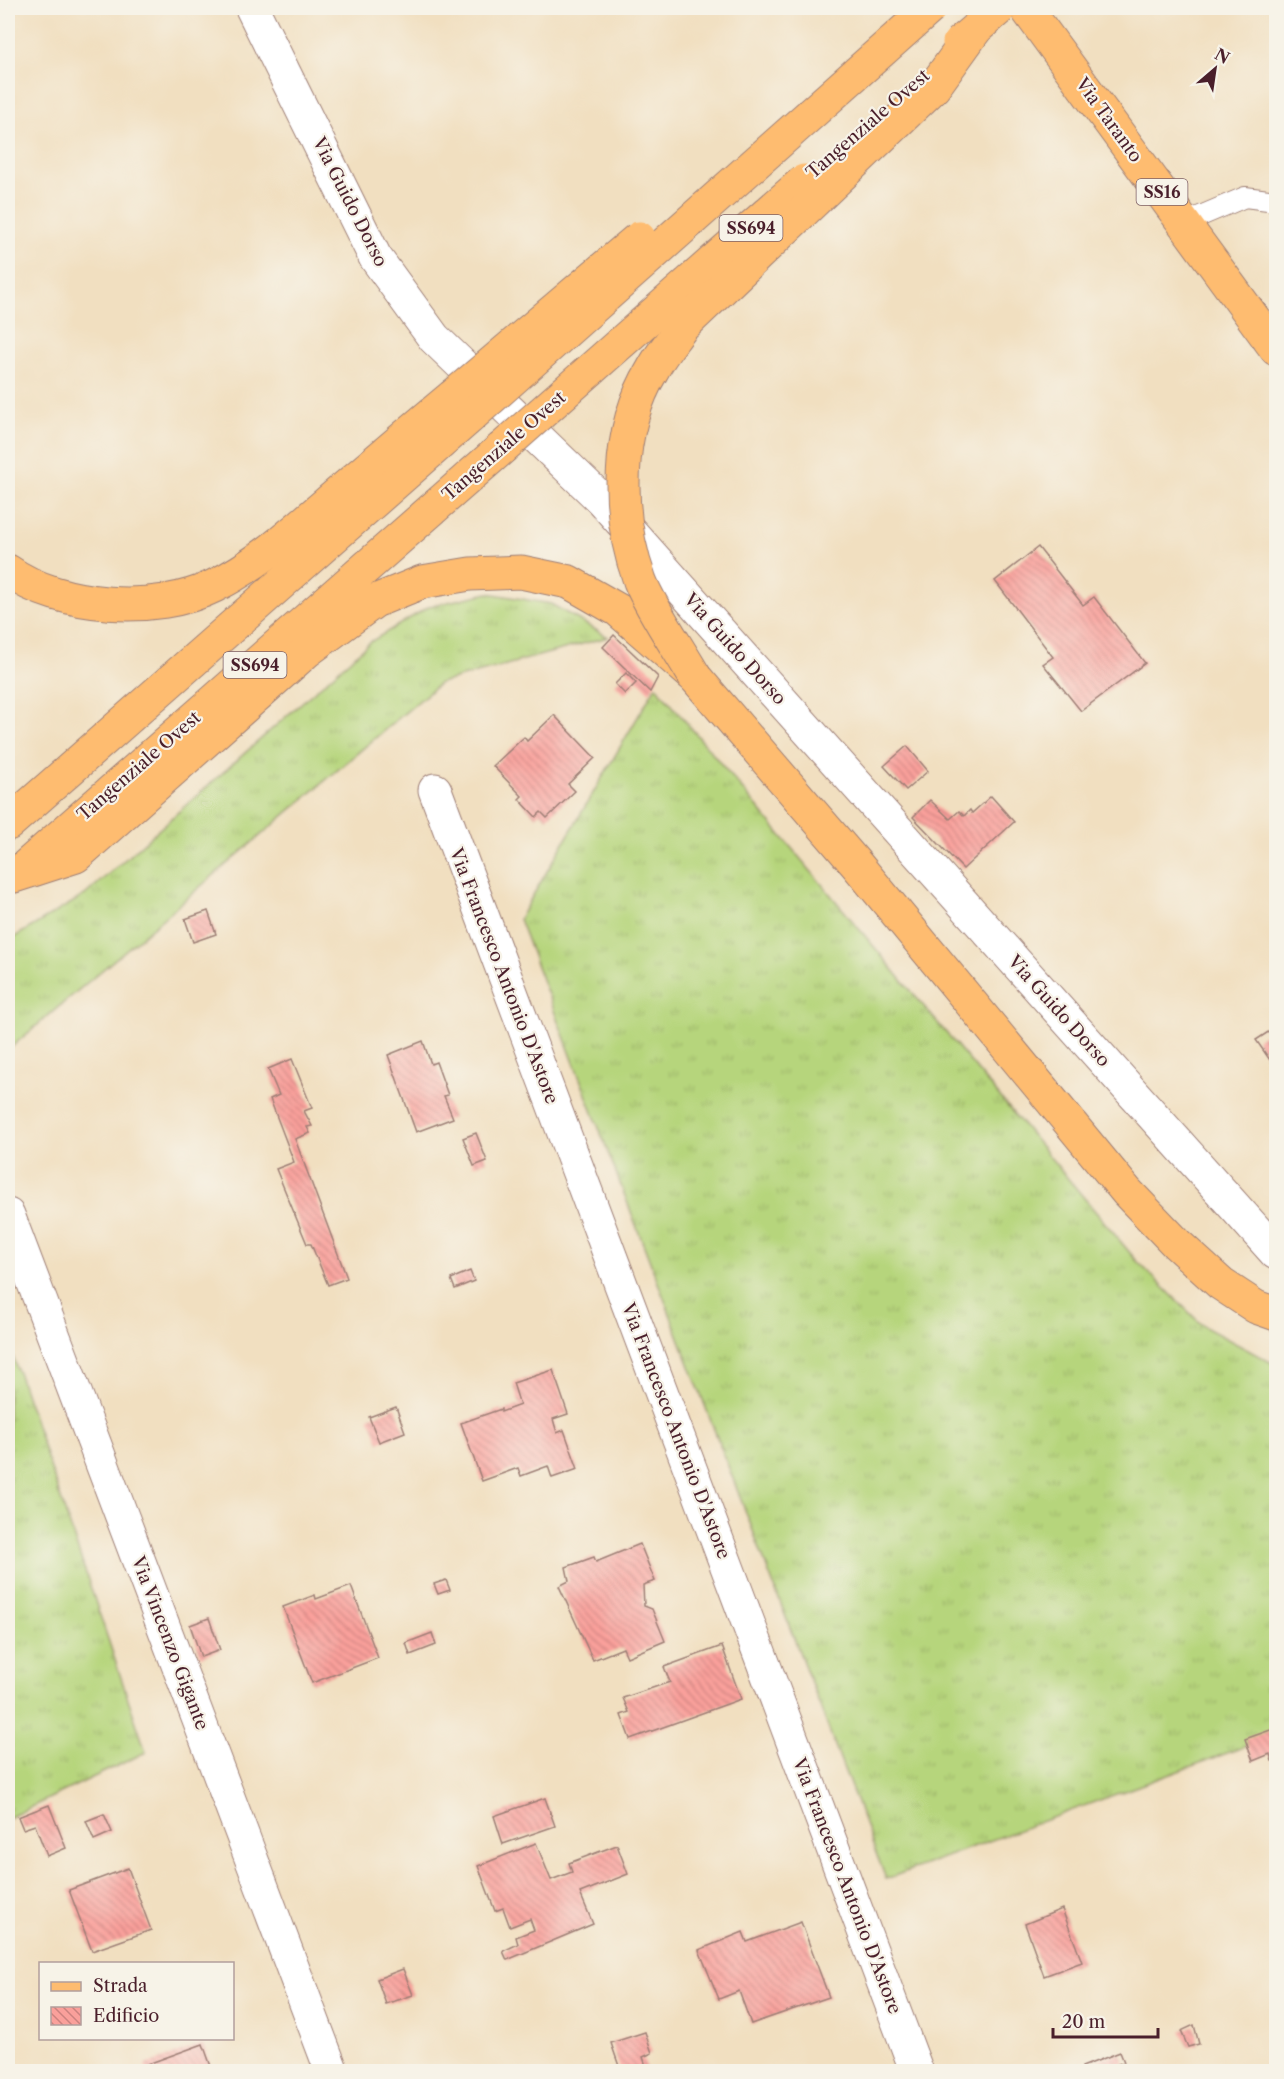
<svg xmlns="http://www.w3.org/2000/svg" width="1284" height="2079" font-family="'Libre Caslon Text',serif">
  <style>
    .grass { fill: url(#grass-tufts); stroke: #807a54; stroke-width: 1.5 }
    .building { fill: url(#building-back-hatch) }
    .lines { fill: none; stroke-linecap: round; stroke-linejoin: round }
    .lane-casing { stroke: #9e7f76; stroke-width: 22 }
    .street-casing { stroke: #9e7f76; stroke-width: 35 }
    .primary-casing { stroke: #9e7f76; stroke-width: 35 }
    .highway-casing { stroke: #9e7f76; stroke-width: 35 }
    .lane { stroke: #fff; stroke-width: 20 }
    .street { stroke: #fff; stroke-width: 33 }
    .primary { stroke: #febc70; stroke-width: 33 }
    .highway { stroke: #febc70; stroke-width: 33 }
    .highway-bridge-casing { stroke: #9e7f76; stroke-width: 35; stroke-linecap: butt }
    .highway-bridge { stroke: #febc70; stroke-width: 33 }
    .labels { text-anchor: middle; stroke-width: 4.5; stroke-linejoin: round; paint-order: stroke }
    .shield { fill: #f7f3e8; stroke: #7e5f64; stroke-width: 1.5 }
    .shield-label { font-size: 16px; font-weight: bold; fill: #4a1f2b }
    .street-label { font-size: 18px; fill: #4a1f2b; stroke: #f7f3e8 }
  </style>
  <defs>
    <pattern id="grass-tufts" width="24" height="20" patternUnits="userSpaceOnUse" patternTransform="scale(1.5)"><rect width="24" height="20" fill="#b6d57c"/><path d="M3 7l-1-3M5 7V3M7 7l1-3M15 17l-1-3M17 17v-4M19 17l1-3" fill="none" stroke="#9eb66b"/></pattern>
    <pattern id="building-back-hatch" width="6" height="6" patternUnits="userSpaceOnUse" patternTransform="scale(1.5)"><rect width="6" height="6" fill="#faa09b"/><path d="M-1 5l2 2M0 0l6 6M5-1l2 2" fill="none" stroke="#cc827f"/></pattern>
  </defs>
  <rect width="100%" height="100%" fill="#f7f3e8"/>
  <filter id="ink" filterUnits="userSpaceOnUse"><feTurbulence type="fractalNoise" baseFrequency=".0167" numOctaves="2"/><feDisplacementMap in="SourceGraphic" scale="12" xChannelSelector="R" yChannelSelector="G"/><feConvolveMatrix kernelMatrix="1 2 1 2 8 2 1 2 1" color-interpolation-filters="sRGB"/></filter>
  <filter id="wash" filterUnits="userSpaceOnUse"><feTurbulence type="fractalNoise" baseFrequency=".008" numOctaves="4" result="noise"/><feDisplacementMap in="SourceGraphic" scale="24" xChannelSelector="R" yChannelSelector="G"/><feGaussianBlur stdDeviation="1.35" result="paint"/><feColorMatrix in="noise" values="0 0 0 0 0 0 0 0 0 0 0 0 0 0 0 0 0 1.4 0 .05"/><feComposite in="paint" operator="in"/></filter>
  <g filter="url(#wash)">
    <rect width="100%" height="100%" fill="#f1dfc0"/>
    <g class="grass">
      <path d="M488 593 551 604 608 637 440 683 8 1050V941L85 895 370 642 430 606Z"/>
      <path d="M656 686 1136 1260 1203 1326 1276 1365V1735L886 1879 519 919Z"/>
      <path d="M8 1342 146 1752 8 1818Z"/>
    </g>
    <g id="blocks">
      <g class="building">
        <path d="M1038 547 1083 605 1094 597 1145 663 1081 711 1043 664 1053 657 995 581Z"/>
        <path d="M614 635 658 677 650 692 603 647Z"/>
        <path d="M626 673 636 683 625 694 615 684Z"/>
        <path d="M554 715 595 758 568 784 575 791 547 818 541 812 536 817 519 799 522 796 493 766 524 737 527 741Z"/>
        <path d="M907 746 928 771 906 790 884 766Z"/>
        <path d="M991 796 1014 822 963 869 913 817 930 800 950 819 959 811 964 816 970 810 972 813Z"/>
        <path d="M208 911 216 934 193 942 185 919Z"/>
        <path d="M1276 1027V1060L1272 1063 1256 1040Z"/>
        <path d="M423 1041 431 1064 436 1062 448 1095 444 1096 453 1118 416 1132 388 1055Z"/>
        <path d="M292 1059 312 1108 304 1111 312 1126 307 1127 310 1133 295 1139 347 1278 328 1285 311 1244H307L276 1169 294 1162 270 1099 279 1095 268 1069Z"/>
        <path d="M476 1133 487 1161 474 1166 463 1138Z"/>
        <path d="M470 1271 474 1281 455 1289 451 1279Z"/>
        <path d="M553 1370 568 1414 553 1419 557 1433 564 1430 578 1469 552 1478 548 1466 521 1476 518 1468 482 1481 461 1423 501 1409V1412L520 1405 513 1383Z"/>
        <path d="M396 1407 405 1432 379 1442 369 1417Z"/>
        <path d="M640 1544 655 1581 643 1585 644 1606 652 1609 665 1641 627 1657 623 1648 593 1660 559 1586 569 1581 566 1567 594 1557 596 1562Z"/>
        <path d="M446 1580 450 1590 438 1594 434 1584Z"/>
        <path d="M351 1586 378 1658 312 1683 283 1607 315 1595 316 1599Z"/>
        <path d="M209 1618 220 1650 201 1657 190 1625Z"/>
        <path d="M432 1633 436 1645 410 1655 406 1643Z"/>
        <path d="M722 1646 741 1699 630 1739 621 1715 629 1712 623 1698 670 1682 664 1667Z"/>
        <path d="M1276 1728V1759L1272 1761 1270 1754 1253 1761 1245 1739Z"/>
        <path d="M545 1798 555 1826 503 1844 494 1816Z"/>
        <path d="M49 1805 66 1848 47 1856 35 1825 23 1829 18 1817Z"/>
        <path d="M104 1814 112 1832 94 1840 86 1821Z"/>
        <path d="M536 1843 551 1880 572 1872 569 1863 617 1845 628 1874 580 1893 593 1924 507 1960 503 1951 518 1944 516 1937 534 1930 530 1919 510 1927 503 1908 495 1911 478 1866Z"/>
        <path d="M128 1868 151 1930 92 1951 69 1890Z"/>
        <path d="M1062 1909 1082 1962 1044 1976 1025 1924Z"/>
        <path d="M801 1922 829 1997 751 2024 739 1991 719 1999 699 1950 743 1932 747 1942Z"/>
        <path d="M403 1969 413 1995 386 2004 377 1979Z"/>
        <path d="M1194 2025 1199 2044 1188 2047 1181 2031Z"/>
        <path d="M645 2032 652 2053 643 2057 648 2072H621L611 2043Z"/>
        <path d="M203 2044 213 2072H147L145 2065Z"/>
        <path d="M1120 2052 1124 2062 1096 2072H1083L1082 2067Z"/>
      </g>
    </g>
  </g>
  <g filter="url(#ink)">
    <use href="#blocks" fill-opacity="0" stroke="#9e7f76" stroke-width="1.5"/>
    <g class="lines">
      <defs>
        <path id="lane" d="M1184 223 1245 197 1276 201"/>
        <g id="street">
          <path d="M252 8 375 257 434 338 601 499 1276 1253"/>
          <path d="M435 790 917 2072"/>
          <path d="M8 1215 332 2072"/>
        </g>
        <path id="primary" d="M1026 8 1276 349"/>
        <g id="highway">
          <path d="M8 571C60 608 156 615 214 586 257 565 292 533 328 502 369 467 411 431 453 396"/>
          <path d="M8 824 471 416"/>
          <path d="M25 867 502 448"/>
          <path d="M14 876 76 856 307 651 375 601 422 582 470 574 521 572 569 582 618 610 695 677 857 865 1127 1192 1177 1244 1221 1284 1256 1307 1276 1314"/>
        </g>
      </defs>
      <use href="#lane" class="lane-casing"/>
      <use href="#street" class="street-casing"/>
      <use href="#primary" class="primary-casing"/>
      <use href="#highway" class="highway-casing"/>
      <use href="#lane" class="lane"/>
      <use href="#street" class="street"/>
      <use href="#primary" class="primary"/>
      <use href="#highway" class="highway"/>
      <defs>
        <g id="highway-bridge">
          <path d="M959 43 1000 8"/>
          <path d="M453 396 639 238"/>
          <path d="M471 416 930 8"/>
          <path d="M502 448 804 181"/>
          <path d="M695 677C679 649 651 609 640 581 616 515 615 431 653 369 661 354 672 341 682 327L934 87 975 30"/>
        </g>
      </defs>
      <use href="#highway-bridge" class="highway-bridge-casing"/>
      <use href="#highway-bridge" class="highway-bridge"/>
    </g>
  </g>
  <g class="labels">
    <g class="shield">
      <rect x="1136.5" y="179" width="51" height="26" rx="4.5"/>
      <rect x="719.5" y="215" width="63" height="26" rx="4.5"/>
      <rect x="223.5" y="652" width="63" height="26" rx="4.5"/>
    </g>
    <g class="shield-label">
      <text x="1162" y="198">SS16</text>
      <text x="751" y="234">SS694</text>
      <text x="255" y="671">SS694</text>
    </g>
    <g class="street-label">
      <text transform="translate(1109 120) rotate(54)" y="6">Via Taranto</text>
      <text transform="translate(868 124) rotate(-41)" y="6">Tangenziale Ovest</text>
      <text transform="translate(350 202) rotate(63)" y="6">Via Guido Dorso</text>
      <text transform="translate(504 446) rotate(-41)" y="6">Tangenziale Ovest</text>
      <text transform="translate(735 649) rotate(48)" y="6">Via Guido Dorso</text>
      <text transform="translate(139 766) rotate(-41)" y="6">Tangenziale Ovest</text>
      <text transform="translate(504 976) rotate(69)" y="6">Via Francesco Antonio D'Astore</text>
      <text transform="translate(1059 1011) rotate(48)" y="6">Via Guido Dorso</text>
      <text transform="translate(676 1431) rotate(69)" y="6">Via Francesco Antonio D'Astore</text>
      <text transform="translate(170 1643) rotate(69)" y="6">Via Vincenzo Gigante</text>
      <text transform="translate(847 1886) rotate(69)" y="6">Via Francesco Antonio D'Astore</text>
    </g>
  </g>
  <rect width="1284" height="2079" fill="none" stroke="#f7f3e8" stroke-width="30"/>
  <rect x="39" y="1962" width="195" height="78" fill="#f7f3e8" stroke="#b29e9c" stroke-width="1.5"/>
  <rect x="51" y="1982" width="30" height="9" fill="#febc70" stroke="#b29e9c" stroke-width="1.5"/>
  <text x="93" y="1992" font-size="18" fill="#4a1f2b">Strada</text>
  <rect x="51" y="2007" width="30" height="18" fill="url(#building-back-hatch)" stroke="#b29e9c" stroke-width="1.5"/>
  <text x="93" y="2022" font-size="18" fill="#4a1f2b">Edificio</text>
  <g transform="translate(1215 69) rotate(29)" stroke="#f7f3e8" stroke-width="4.5" paint-order="stroke">
  <path d="M0-4.5L10 22L0 15L-10 22Z" fill="#4a1f2b"/>
  <text y="-9" font-size="16" font-weight="bold" text-anchor="middle" fill="#4a1f2b">N</text>
  </g>
  <path d="M1053 2028v9h105v-9" fill="none" stroke="#4a1f2b" stroke-width="3"/>
  <text x="1062" y="2028" font-size="18" fill="#4a1f2b" stroke="#f7f3e8" stroke-width="4.5" paint-order="stroke">20 m</text>
</svg>
